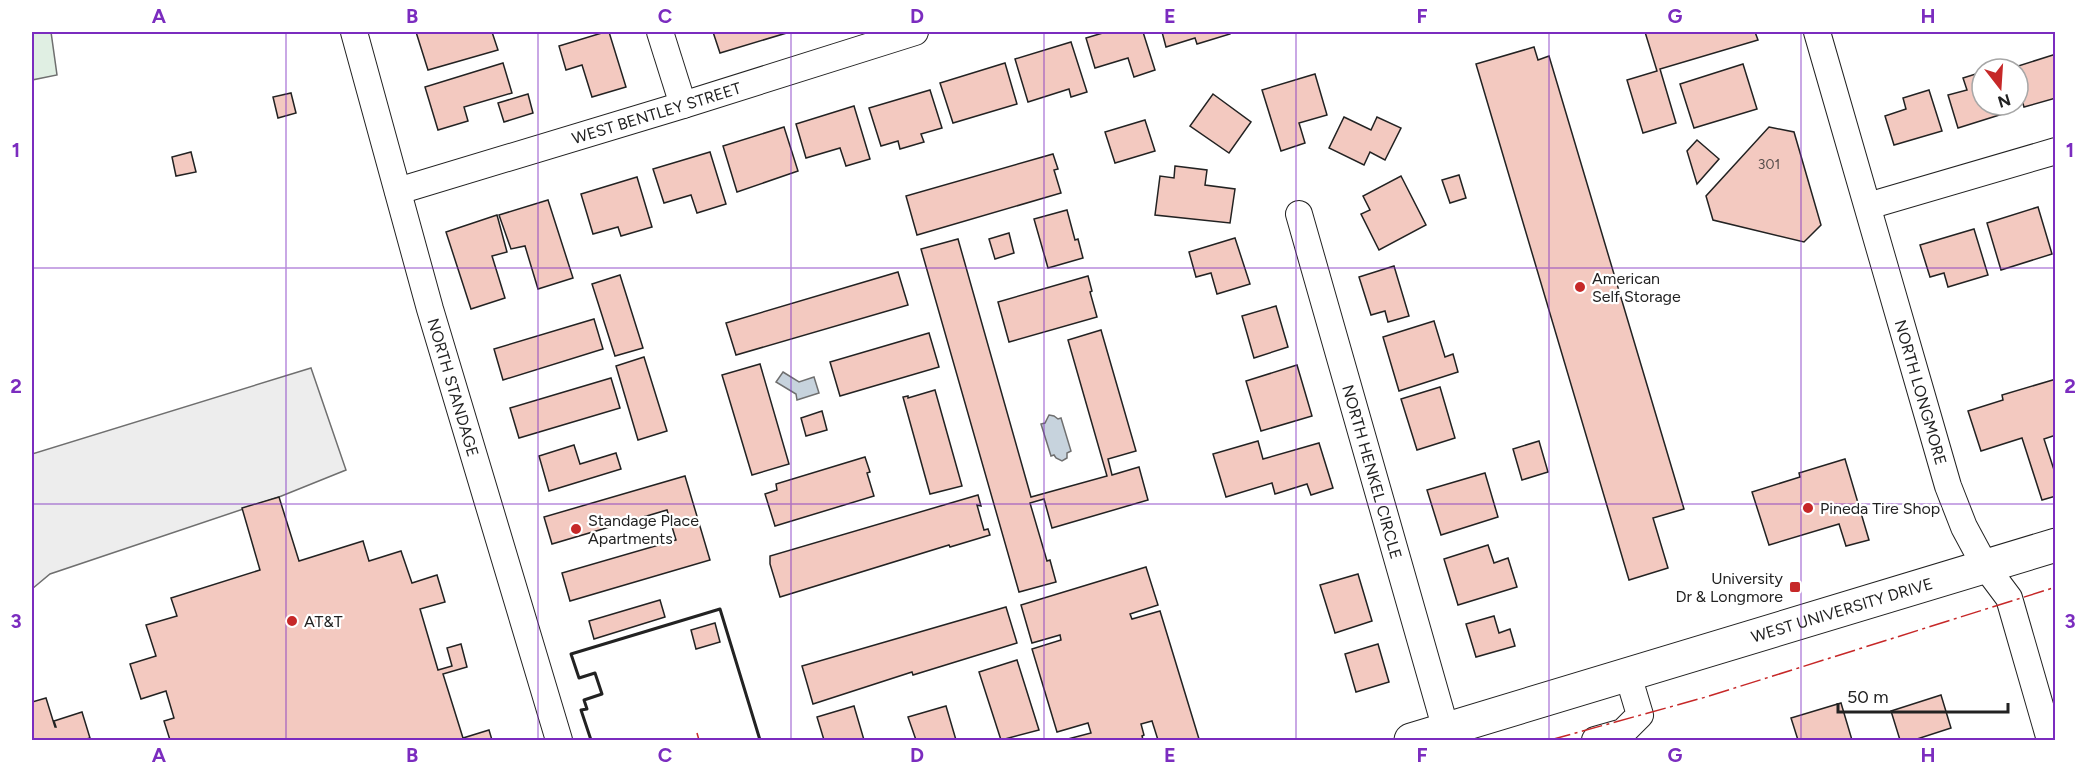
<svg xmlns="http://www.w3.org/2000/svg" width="2087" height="772" font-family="Figtree,sans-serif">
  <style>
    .green { fill: #e0efe3; stroke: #6f6f6f; stroke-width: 1.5 }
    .parking { fill: #ededed; stroke: #6f6f6f; stroke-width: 1.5 }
    .water { fill: #c7d3dd; stroke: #6f6f6f; stroke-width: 1.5 }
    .building { fill: #f3c9c0; stroke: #222; stroke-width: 1.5 }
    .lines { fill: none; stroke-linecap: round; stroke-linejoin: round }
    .minor-casing { stroke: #222; stroke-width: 28 }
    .major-casing { stroke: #222; stroke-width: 35 }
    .minor { stroke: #fff; stroke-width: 26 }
    .major { stroke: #fff; stroke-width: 33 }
    .wall { stroke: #222; stroke-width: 3 }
    .power { stroke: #c62828; stroke-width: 1.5; stroke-dasharray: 21 4.5 3 4.5; stroke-linecap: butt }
    .grid { fill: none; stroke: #7b2cbf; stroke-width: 1.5; stroke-opacity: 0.55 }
    .poi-dot { fill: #c62828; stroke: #fff; stroke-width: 2 }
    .labels { text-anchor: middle; stroke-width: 4.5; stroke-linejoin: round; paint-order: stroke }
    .number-label { font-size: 14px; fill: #564c4a }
    .street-label { font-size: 16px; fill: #222; stroke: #fff }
    .poi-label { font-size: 16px; fill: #222; stroke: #fff; text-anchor: start }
    .neatline { fill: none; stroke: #7b2cbf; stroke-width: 2 }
    .grid-label { font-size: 20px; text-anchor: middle; font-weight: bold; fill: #7b2cbf }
  </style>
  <rect width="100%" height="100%" fill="#fff"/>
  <path class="green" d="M32 32H51L57 75 32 80Z"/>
  <path class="parking" d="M311 368 346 470 279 497 50 574 32 589V454Z"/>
  <g class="water">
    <path d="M783 372 799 382 814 377 819 393 797 400 796 394 776 382Z"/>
    <path d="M1049 415 1054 416 1058 419 1061 418 1071 451 1067 453V458L1062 461 1056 458 1054 455 1051 456 1041 424 1045 423Z"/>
  </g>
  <g class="building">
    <path d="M416 32H492L498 50 428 70Z"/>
    <path d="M605 32H609L626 87 592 97 582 65 566 70 559 46Z"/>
    <path d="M713 32H790L720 53Z"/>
    <path d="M1106 32H1143L1155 70 1134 77 1128 58 1095 68 1086 38Z"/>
    <path d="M1162 32H1230V34L1197 44 1195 38 1166 47Z"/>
    <path d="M1645 32H1755L1758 40 1660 69 1676 123 1643 133 1627 80 1657 71Z"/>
    <path d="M1071 42 1087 92 1071 97 1069 89 1028 102 1015 59Z"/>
    <path d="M1534 47 1538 60 1549 56 1684 509 1653 518 1668 568 1629 580 1476 64Z"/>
    <path d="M2056 54V98L2024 107 2018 86V69L2012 68Z"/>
    <path d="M503 63 512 93 464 107 468 121 438 130 425 87Z"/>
    <path d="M1005 63 1017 104 953 123 940 83Z"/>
    <path d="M1743 64 1757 109 1694 128 1680 84Z"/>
    <path d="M1982 72V105H2007L2009 112 1958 128 1948 95 1967 90 1963 78Z"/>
    <path d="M1315 74 1327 115 1299 123 1305 143 1281 151 1262 90Z"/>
    <path d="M930 90 942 128 921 134 924 142 900 149 898 141 881 146 869 108Z"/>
    <path d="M1929 90 1942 131 1894 145 1885 116 1906 109 1903 98Z"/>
    <path d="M291 93 296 113 278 118 273 97Z"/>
    <path d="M528 94 533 113 504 122 498 103Z"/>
    <path d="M1213 94 1251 122 1229 153 1190 126Z"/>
    <path d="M854 106 870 159 846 166 840 148 806 158 796 124Z"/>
    <path d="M1344 117 1371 130 1377 117 1401 128 1385 160 1370 152 1364 165 1329 148Z"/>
    <path d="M1145 120 1155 151 1115 163 1105 132Z"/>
    <path d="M784 127 798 171 737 192 723 146Z"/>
    <path d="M1769 127 1794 132 1821 225 1804 242 1713 220 1706 196Z"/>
    <path d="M1697 140 1719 159 1697 184 1687 151Z"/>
    <path d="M191 152 196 172 176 176 172 157Z"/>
    <path d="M710 152 726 204 697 213 691 195 664 203 653 169Z"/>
    <path d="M1053 154 1058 169 1054 170 1061 193 917 235 906 196Z"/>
    <path d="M1175 166 1207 170 1205 185 1235 189 1230 223 1155 215 1160 176 1174 178Z"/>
    <path d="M1459 175 1466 198 1450 203 1442 180Z"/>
    <path d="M1401 176 1426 225 1379 250 1361 214 1370 210 1363 196Z"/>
    <path d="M637 177 652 227 621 236 618 227 593 234 581 194Z"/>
    <path d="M548 200 573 278 538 289 525 246 511 249 499 215Z"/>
    <path d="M2038 207 2052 254 2001 270 1987 223Z"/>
    <path d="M1067 210 1075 240 1078 239 1083 258 1048 268 1034 219Z"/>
    <path d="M497 215 507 252 492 256 505 298 471 309 446 232Z"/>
    <path d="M1974 229 1988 275 1948 287 1944 273 1930 277 1920 245Z"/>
    <path d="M1009 233 1014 253 995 259 989 239Z"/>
    <path d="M1235 238 1250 284 1217 294 1211 273 1196 277 1189 252Z"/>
    <path d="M958 239 1031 497 1107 476 1068 340 1101 330 1136 451 1108 459 1112 475 1139 467 1148 500 1052 528 1044 499 1030 503 1047 561 1050 560 1056 582 1019 592 921 249Z"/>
    <path d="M1394 266 1409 316 1388 322 1385 311 1371 315 1359 277Z"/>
    <path d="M898 272 908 305 736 355 726 323Z"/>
    <path d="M620 275 643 348 615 356 592 284Z"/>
    <path d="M1088 276 1092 291 1090 292 1097 317 1009 342 998 302Z"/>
    <path d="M1276 306 1288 347 1254 358 1242 316Z"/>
    <path d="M594 319 603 349 503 380 494 349Z"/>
    <path d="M1434 321 1445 357 1453 354 1458 372 1399 391 1383 337Z"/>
    <path d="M929 333 939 367 840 396 830 362Z"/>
    <path d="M644 357 667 431 638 440 616 366Z"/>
    <path d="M760 364 789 464 752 475 722 375Z"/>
    <path d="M1297 365 1312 416 1261 431 1246 381Z"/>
    <path d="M611 378 620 408 519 438 510 408Z"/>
    <path d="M2056 379V435L2044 439 2056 476V496L2042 500 2022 438 1981 451 1968 411 2003 400 2002 395Z"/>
    <path d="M1440 387 1455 438 1417 450 1401 399Z"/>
    <path d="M935 390 962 486 930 494 903 397 908 396V398Z"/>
    <path d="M822 411 827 430 806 436 801 418Z"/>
    <path d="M1258 441 1263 459 1319 443 1333 488 1311 495 1307 484 1275 494 1272 483 1226 497 1213 454Z"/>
    <path d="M1539 441 1548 472 1522 480 1513 449Z"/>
    <path d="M574 445 580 464 616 453 621 469 549 491 539 456Z"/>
    <path d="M865 457 870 472 867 473 874 496 775 526 765 494 777 490 776 484Z"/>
    <path d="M1845 459 1869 540 1846 546 1839 524 1769 545 1752 492 1800 477 1799 473Z"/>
    <path d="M1485 473 1498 517 1441 535 1427 490Z"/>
    <path d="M685 476 710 560 570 601 562 573 676 540 667 510 552 544 544 517Z"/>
    <path d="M978 495 981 506 977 505 984 530 988 529 990 535 950 547 949 545 780 597 770 564V556Z"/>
    <path d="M279 497 299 561 363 541 369 561 401 551 412 583 437 575 445 602 420 609 438 670 452 666 447 648 461 644 467 667 443 674 463 738 489 730 492 740H170L164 721 174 718 166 691 141 699 130 664 156 656 146 625 177 616 171 598 260 570 242 508Z"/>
    <path d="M1488 545 1494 563 1508 558 1517 587 1458 605 1444 559Z"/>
    <path d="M1146 567 1158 605 1130 614 1132 619 1160 611 1199 739 1193 740H1158L1152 721 1141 724 1144 735 1142 736 1143 740H1064L1091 733 1088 723 1057 732 1032 649 1061 640 1060 635 1032 643 1021 605Z"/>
    <path d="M1358 574 1372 621 1335 633 1320 585Z"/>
    <path d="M660 600 665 617 594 639 589 621Z"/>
    <path d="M1006 607 1017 643 913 675 912 672 813 704 802 666Z"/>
    <path d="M1494 616 1499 633 1510 629 1515 646 1476 657 1466 624Z"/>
    <path d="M715 623 720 642 696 649 691 630Z"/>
    <path d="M1378 644 1389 682 1356 692 1345 654Z"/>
    <path d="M1017 660 1039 730 1001 740 979 672Z"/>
    <path d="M1941 695 1951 728 1914 740H1900L1891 711Z"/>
    <path d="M46 698 55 727H56L54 721 82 712 90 738 83 740H32V702Z"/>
    <path d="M1841 703 1852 740H1798L1791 718Z"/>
    <path d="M854 706 864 740H824L817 717Z"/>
    <path d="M946 706 956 740H916L908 717Z"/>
  </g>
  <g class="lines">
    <defs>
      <g id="minor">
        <path id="s1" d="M354 32 430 309 559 740"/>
        <path d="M660 32 683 105"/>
        <path id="s2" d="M1817 32 1948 486 1964 527 1985 566 2009 598 2050 740"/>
        <path id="s3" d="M398 191 683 105 915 32"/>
        <path d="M1868 206 2056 151"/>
        <path id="s4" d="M1299 214 1446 730"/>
        <path d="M1595 740 1623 732 1640 715 1628 675"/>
      </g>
      <g id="major">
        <path id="s5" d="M1411 740 2056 545"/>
      </g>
    </defs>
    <use href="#minor" class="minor-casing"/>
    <use href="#major" class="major-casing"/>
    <use href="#minor" class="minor"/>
    <use href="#major" class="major"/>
    <path class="wall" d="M591 740 581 710 587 709 584 700 602 694 595 673 579 678 571 654 720 609 760 740"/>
    <g class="power">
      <path d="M697 733 699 740"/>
      <path d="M1550 740 1706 697 2056 587"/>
    </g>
  </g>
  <path class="grid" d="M286 32V740M538 32V740M791 32V740M1044 32V740M1296 32V740M1549 32V740M1801 32V740M32 268H2056M32 504H2056"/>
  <g class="poi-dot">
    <circle cx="1580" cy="287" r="6"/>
    <circle cx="1808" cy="508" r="6"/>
    <circle cx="576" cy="529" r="6"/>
    <rect x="1789" y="581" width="12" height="12" rx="3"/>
    <circle cx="292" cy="621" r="6"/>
  </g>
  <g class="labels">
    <g class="number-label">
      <text x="1769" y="169">301</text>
    </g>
    <g class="street-label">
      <text dy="6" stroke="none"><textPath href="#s3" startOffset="270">WEST BENTLEY STREET</textPath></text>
      <text dy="6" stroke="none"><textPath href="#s1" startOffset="369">NORTH STANDAGE</textPath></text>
      <text dy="6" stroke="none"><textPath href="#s2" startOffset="375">NORTH LONGMORE</textPath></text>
      <text dy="6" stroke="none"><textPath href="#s4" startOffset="268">NORTH HENKEL CIRCLE</textPath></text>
      <text dy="6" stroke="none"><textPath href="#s5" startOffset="450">WEST UNIVERSITY DRIVE</textPath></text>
    </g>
    <g class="poi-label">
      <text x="1592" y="284">American<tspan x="1592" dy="18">Self Storage</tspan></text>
      <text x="1820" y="514">Pineda Tire Shop</text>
      <text x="588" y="526">Standage Place<tspan x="588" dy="18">Apartments</tspan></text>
      <text x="1783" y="584" text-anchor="end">University<tspan x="1783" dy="18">Dr &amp; Longmore</tspan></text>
      <text x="304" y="627">AT&amp;T</text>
    </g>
  </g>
  <rect width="2087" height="772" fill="none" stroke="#ffffff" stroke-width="66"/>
  <g transform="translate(2000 87) rotate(163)"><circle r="28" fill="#ffffff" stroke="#a7a7a7" stroke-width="1.5"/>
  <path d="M0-4.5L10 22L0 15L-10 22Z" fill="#c62828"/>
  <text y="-9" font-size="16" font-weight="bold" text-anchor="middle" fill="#222222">N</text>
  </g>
  <path d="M1838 703v9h170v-9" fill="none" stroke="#222222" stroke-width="3"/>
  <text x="1847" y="703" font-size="18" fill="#222222" stroke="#ffffff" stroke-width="4.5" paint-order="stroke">50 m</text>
  <rect x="33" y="33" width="2021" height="706" class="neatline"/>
  <g class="grid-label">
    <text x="159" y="23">A</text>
    <text x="412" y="23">B</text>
    <text x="665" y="23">C</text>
    <text x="917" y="23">D</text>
    <text x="1170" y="23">E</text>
    <text x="1422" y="23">F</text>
    <text x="1675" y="23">G</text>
    <text x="1928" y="23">H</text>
    <text x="16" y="157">1</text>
    <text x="2070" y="157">1</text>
    <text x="16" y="393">2</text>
    <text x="2070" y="393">2</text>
    <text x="16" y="628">3</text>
    <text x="2070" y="628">3</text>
    <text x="159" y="762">A</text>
    <text x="412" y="762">B</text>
    <text x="665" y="762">C</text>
    <text x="917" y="762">D</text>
    <text x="1170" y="762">E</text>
    <text x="1422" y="762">F</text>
    <text x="1675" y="762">G</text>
    <text x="1928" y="762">H</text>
  </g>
</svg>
